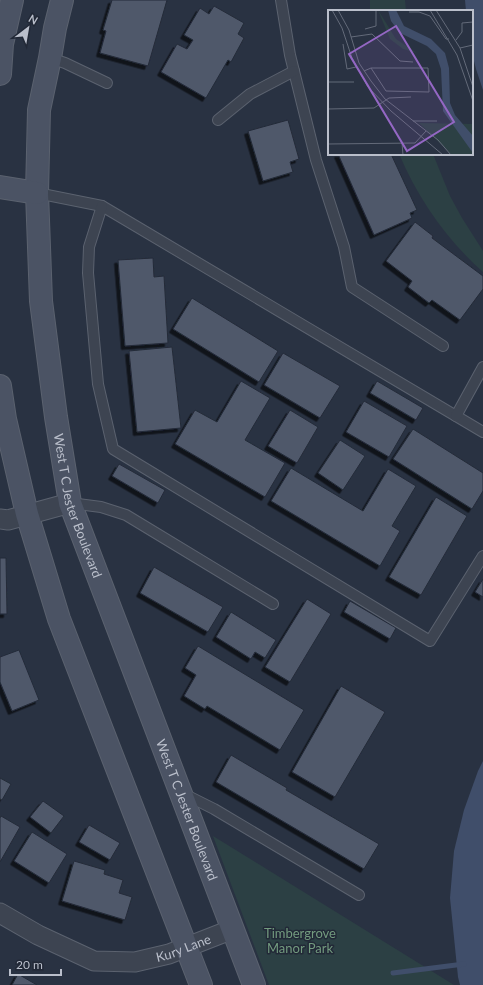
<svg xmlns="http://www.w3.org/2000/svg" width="483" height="985" font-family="Lato,sans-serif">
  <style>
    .green { fill: #2c4044 }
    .water { fill: #404e6a }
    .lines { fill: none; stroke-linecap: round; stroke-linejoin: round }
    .stream { stroke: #404e6a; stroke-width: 5 }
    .building { fill: #4f586a; stroke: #242b39; filter: url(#shadow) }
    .service-casing { stroke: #5b626f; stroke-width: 12 }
    .minor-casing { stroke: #5b626f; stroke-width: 21 }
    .secondary-casing { stroke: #5b626f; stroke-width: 24 }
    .service { stroke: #3d4451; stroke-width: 10 }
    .minor { stroke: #3d4451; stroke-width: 19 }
    .secondary { stroke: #4b5364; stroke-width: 22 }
    .labels { text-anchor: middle; stroke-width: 3; stroke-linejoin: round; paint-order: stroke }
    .street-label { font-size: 13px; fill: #babfcb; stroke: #222937 }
    .park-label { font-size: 13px; fill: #739b7f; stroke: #222937 }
    .inset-road { fill: none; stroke: #636a79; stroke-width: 1 }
    .view { fill: #9467c4; fill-opacity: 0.15; stroke: #9467c4; stroke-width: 2 }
    .inset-edge { fill: none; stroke: #babfcb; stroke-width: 2 }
  </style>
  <defs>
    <filter id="shadow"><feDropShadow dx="-3.5" dy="3.5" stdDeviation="0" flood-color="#0009"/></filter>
  </defs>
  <rect width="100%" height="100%" fill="#293242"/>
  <g class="green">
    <path d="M370 0H405L406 11H370Z"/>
    <path d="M399 154H433L450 196 462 218 483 251V272C446 239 419 200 399 154Z"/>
    <path d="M213 836 454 985H269Z"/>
  </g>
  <g class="water">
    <path d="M465 0H483V90L476 69 472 53V11H466Z"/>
    <path d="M483 761V985H460L458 977 450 898 454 851 464 810 478 771Z"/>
  </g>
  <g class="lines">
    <path class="stream" d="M393 973 464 964"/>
  </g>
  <g class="building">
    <path d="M112 0H167L148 66 100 53 106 31 103 30Z"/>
    <path d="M214 6 244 23 238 34 244 38 231 62 228 60 206 98 161 72 177 44 187 49 193 40 184 35 200 8 209 14Z"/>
    <path d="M288 120 299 159 290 162 293 172 263 181 248 131Z"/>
    <path d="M338 154H391L417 210 410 213 412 218 374 235Z"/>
    <path d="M415 222 433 236 432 238 483 276V289L460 320 432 300 429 303 408 287 412 281 386 261Z"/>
    <path d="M153 258 154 277 164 276 168 343 125 346 118 260Z"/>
    <path d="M192 298 278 351 259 382 173 329Z"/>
    <path d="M172 347 181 428 137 432 129 351Z"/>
    <path d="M283 353 340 386 320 418 264 385Z"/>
    <path d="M241 381 270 398 245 440 285 463 265 497 175 444 195 410 217 422Z"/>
    <path d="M377 381 423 408 416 420 370 393Z"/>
    <path d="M364 401 407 426 389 457 346 432Z"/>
    <path d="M290 410 318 427 297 463 268 446Z"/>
    <path d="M413 429 483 473V491L472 509 393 459Z"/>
    <path d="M340 440 365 456 343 490 318 473Z"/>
    <path d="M119 464 165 490 158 503 112 476Z"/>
    <path d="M291 468 363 511 388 469 416 486 392 526 400 531 380 566 271 501Z"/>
    <path d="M436 497 467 516 421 595 389 577Z"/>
    <path d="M0 558H6L7 614H0Z"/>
    <path d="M154 567 223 607 208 632 140 593Z"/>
    <path d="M483 579V597L475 592Z"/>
    <path d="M307 599 331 614 290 682 265 667Z"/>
    <path d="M350 601 396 628 390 639 344 612Z"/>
    <path d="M231 612 276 640 265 658 255 652 251 659 216 637Z"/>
    <path d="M198 646 304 710 280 750 207 706 205 709 184 696 196 675 185 668Z"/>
    <path d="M19 650 39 700 12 711 0 682V657Z"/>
    <path d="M341 686 385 712 335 797 292 772Z"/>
    <path d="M231 755 287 788 286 790 379 844 364 869 216 782Z"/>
    <path d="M0 778 11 784 2 800 0 799Z"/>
    <path d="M43 801 64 816 51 833 30 817Z"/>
    <path d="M1 816 20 827 0 862V818Z"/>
    <path d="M89 825 120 843 110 860 79 842Z"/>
    <path d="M32 832 67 854 49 883 14 861Z"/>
    <path d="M74 861 105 870 104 874 123 880 119 893 132 897 125 920 62 901Z"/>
    <path d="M18 974 37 985H12Z"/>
  </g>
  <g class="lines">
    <defs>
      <g id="service">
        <path d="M281 0 290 55 316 160 344 247 352 287 443 346"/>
        <path d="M50 58 65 63 107 83"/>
        <path d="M218 120 250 94 294 71"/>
        <path d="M37 193 102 206 483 432"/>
        <path d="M102 206 89 247 88 273 98 384 113 449 430 641 483 556"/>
        <path d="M456 416 483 367"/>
        <path d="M70 503 101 507 126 515 273 604"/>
        <path d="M182 793 214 809 359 895"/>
      </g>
      <g id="minor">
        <path d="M0 519 8 520 70 503"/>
        <path id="s1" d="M0 913 38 935 94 961 135 962 169 954 233 929"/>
      </g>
      <g id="secondary">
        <path id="s2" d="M62 0 55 28 50 58 39 110 37 193 41 301 56 417 70 503 254 985"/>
        <path d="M0 74 2 44 12 0"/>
        <path d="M0 187 37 193"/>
        <path d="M0 386 5 419 27 514 59 619 201 985"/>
      </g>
    </defs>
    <use href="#service" class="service-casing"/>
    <use href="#minor" class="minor-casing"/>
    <use href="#secondary" class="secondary-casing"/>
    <use href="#service" class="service"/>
    <use href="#minor" class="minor"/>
    <use href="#secondary" class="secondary"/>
  </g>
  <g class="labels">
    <g class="street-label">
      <text dy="5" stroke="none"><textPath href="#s2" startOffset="512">West T C Jester Boulevard</textPath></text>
      <text dy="5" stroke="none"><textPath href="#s2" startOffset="836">West T C Jester Boulevard</textPath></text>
      <text dy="5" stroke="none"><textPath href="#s1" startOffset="197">Kury Lane</textPath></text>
    </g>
    <g class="park-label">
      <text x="300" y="938">Timbergrove<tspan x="300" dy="15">Manor Park</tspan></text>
    </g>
  </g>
  <g transform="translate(328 10)">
    <rect width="145" height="145" fill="#293242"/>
    <path d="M50 0 68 29 89 43 75 39 62 29ZM91 113 145 114V145H124Z" fill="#2c4044"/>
    <path d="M60 0H68L76 16 103 29 117 43 121 58 122 93 127 105 145 126V143L115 101 113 59 108 44 99 36 72 23 63 11Z" fill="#404e6a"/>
    <path class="inset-road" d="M4 0 14 18 24 48 40 77 63 101 115 145M10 0 21 20 31 53 43 71 57 89 110 130 123 145M102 0 129 45 145 91M108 0 132 38 145 77M81 2H91L102 6 118 29H121M37 19 48 16V1M23 27 44 24 72 51 85 52M128 30 134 22V13L145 12M15 34 19 59 28 57M132 38 145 35M36 61 43 58H100L101 82 58 81 43 58M0 72H26M0 99 46 98 61 88 83 87M85 111H109M74 133 75 145M0 134 87 133 98 121"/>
    <path class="view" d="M68 16 126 112 79 141 21 44Z"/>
    <rect width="145" height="145" class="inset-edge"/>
  </g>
  <g transform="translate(28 28) rotate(31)" stroke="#222937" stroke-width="3" paint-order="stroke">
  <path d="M0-3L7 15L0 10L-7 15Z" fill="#babfcb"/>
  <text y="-6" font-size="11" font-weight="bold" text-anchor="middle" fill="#babfcb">N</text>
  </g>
  <path d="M10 969v6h51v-6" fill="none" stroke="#babfcb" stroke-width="2"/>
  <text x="16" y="969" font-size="12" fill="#babfcb" stroke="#222937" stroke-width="3" paint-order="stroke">20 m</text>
</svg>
